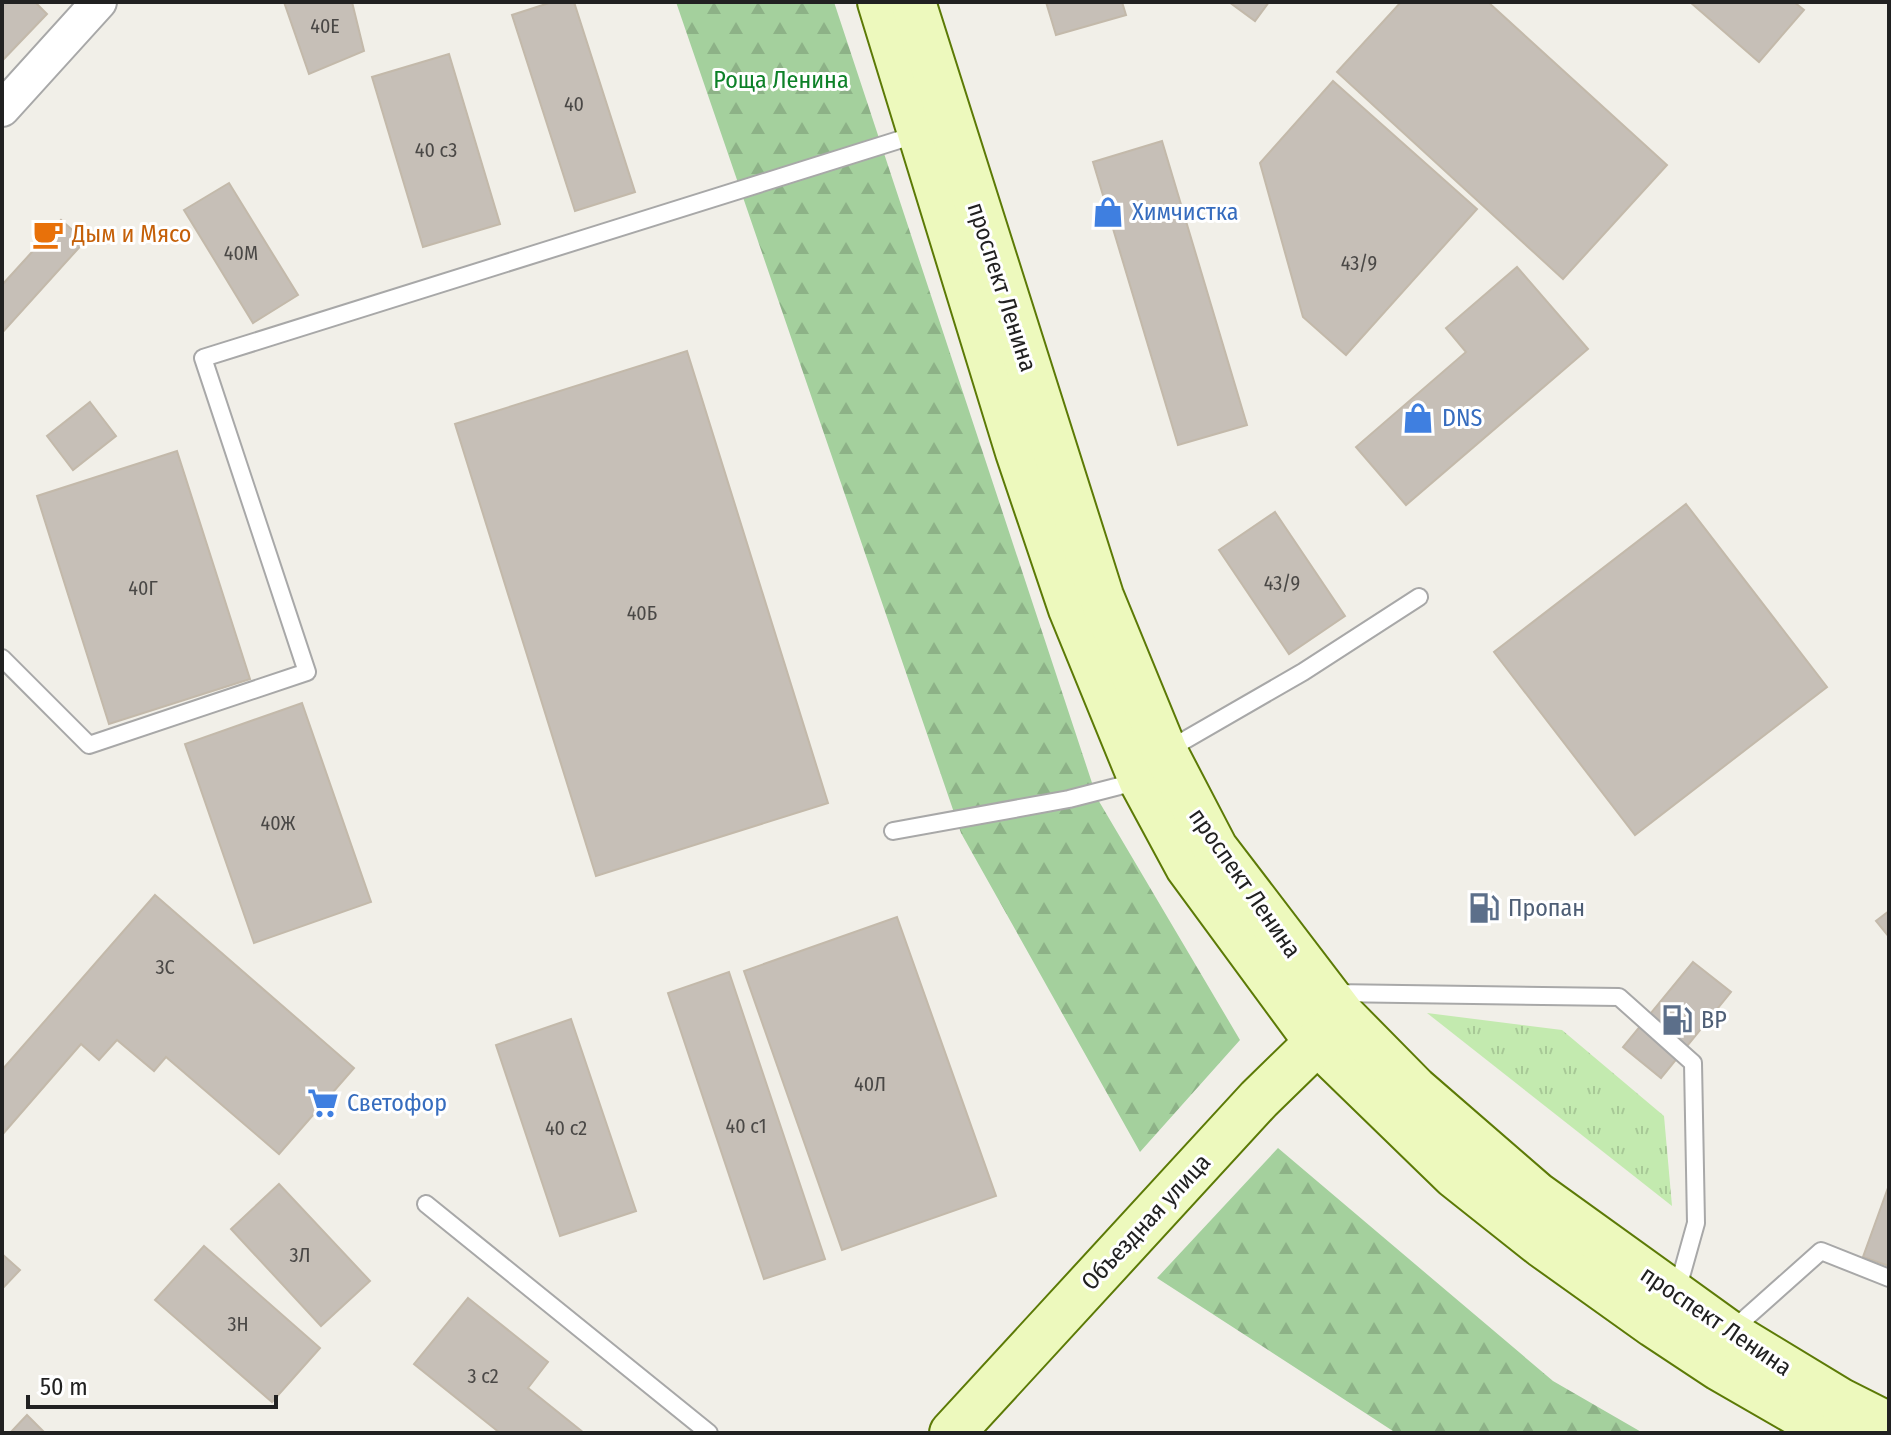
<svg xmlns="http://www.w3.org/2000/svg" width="1891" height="1435" font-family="'Fira Sans Condensed',sans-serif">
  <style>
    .grass { fill: url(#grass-tufts) }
    .forest { fill: url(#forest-firs) }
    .building { fill: #c6bfb7; stroke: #c3b9aa; stroke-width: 2 }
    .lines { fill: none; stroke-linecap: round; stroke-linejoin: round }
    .lane-casing { stroke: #a8a8a8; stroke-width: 20 }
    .street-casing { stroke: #a8a8a8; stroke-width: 38 }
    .secondary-casing { stroke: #5c7a06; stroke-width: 48 }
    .lane { stroke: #fff; stroke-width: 16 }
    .street { stroke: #fff; stroke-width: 34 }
    .secondary { stroke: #edf9bd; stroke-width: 44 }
    .labels { text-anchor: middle; stroke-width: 6; stroke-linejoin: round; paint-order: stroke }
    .number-label { font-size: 20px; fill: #4a4846 }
    .park-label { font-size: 24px; fill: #0d8128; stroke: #fff }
    .shop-label { font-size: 24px; fill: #366cbe; stroke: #fff; text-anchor: start }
    .food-label { font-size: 24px; fill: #c56008; stroke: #fff; text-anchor: start }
    .street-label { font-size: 24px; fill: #212121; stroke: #fff }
    .service-label { font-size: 24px; fill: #4e5e75; stroke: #fff; text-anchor: start }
  </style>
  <defs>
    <pattern id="grass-tufts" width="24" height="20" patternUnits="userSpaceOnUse" patternTransform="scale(2)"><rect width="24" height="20" fill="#c3eaaf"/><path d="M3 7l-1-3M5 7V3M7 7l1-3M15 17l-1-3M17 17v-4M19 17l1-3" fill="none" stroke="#a7c896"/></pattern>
    <pattern id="forest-firs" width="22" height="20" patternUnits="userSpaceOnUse" patternTransform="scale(2)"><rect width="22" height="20" fill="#a4d09d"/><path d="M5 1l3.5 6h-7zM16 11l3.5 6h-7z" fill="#8db287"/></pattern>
  </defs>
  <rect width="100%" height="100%" fill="#f1efe8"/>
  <path class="grass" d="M1427 1013 1562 1030 1664 1116 1672 1206Z"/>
  <g class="forest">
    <path d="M676 2H834L1097 798 1240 1040 1140 1152 961 833Z"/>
    <path d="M1278 1148 1553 1381 1643 1433H1396L1157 1278Z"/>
  </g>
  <g class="building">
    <path d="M2 2H35L47 14 2 61Z"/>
    <path d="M284 2H352L364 51 309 74Z"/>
    <path d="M552 2H574L635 192 575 211 512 15Z"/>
    <path d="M1046 2H1122L1126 15 1056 35Z"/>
    <path d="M1229 2H1269L1255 21Z"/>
    <path d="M1401 2H1488L1667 165 1563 279 1337 72Z"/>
    <path d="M1690 2H1794L1804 10 1759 62Z"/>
    <path d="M449 54 500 224 423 247 372 77Z"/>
    <path d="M1333 81 1477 209 1346 355 1303 317 1260 163Z"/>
    <path d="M1162 141 1247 425 1178 445 1093 162Z"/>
    <path d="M229 183 298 295 253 323 184 210Z"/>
    <path d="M61 220 85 241 2 333V285Z"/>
    <path d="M1517 267 1588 349 1406 505 1356 447 1466 352 1446 328Z"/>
    <path d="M687 351 828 803 596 876 455 424Z"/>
    <path d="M90 402 116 436 73 470 47 436Z"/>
    <path d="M177 451 250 679 109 724 37 496Z"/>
    <path d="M1686 504 1827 687 1635 835 1494 652Z"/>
    <path d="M1275 512 1345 616 1289 654 1219 550Z"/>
    <path d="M302 703 371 902 254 943 185 744Z"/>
    <path d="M155 895 354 1068 279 1154 166 1057 154 1071 117 1040 99 1060 81 1044 2 1135V1070Z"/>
    <path d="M1889 911V937L1876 921Z"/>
    <path d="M897 917 996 1196 842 1250 744 971Z"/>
    <path d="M1693 962 1731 992 1661 1078 1623 1047Z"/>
    <path d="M729 972 825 1259 764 1279 668 993Z"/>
    <path d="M571 1019 636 1211 560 1236 496 1045Z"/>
    <path d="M279 1184 370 1281 321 1326 231 1229Z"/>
    <path d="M1889 1185V1266L1863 1257Z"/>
    <path d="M204 1246 320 1348 272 1402 155 1300Z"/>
    <path d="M2 1254 20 1270 2 1289Z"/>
    <path d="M468 1298 548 1362 528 1388 584 1433H500L414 1364Z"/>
    <path d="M27 1415 45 1433H10Z"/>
  </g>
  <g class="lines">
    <defs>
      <g id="lane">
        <path d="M2 658 89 745 307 672 203 358 918 134"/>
        <path d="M1166 751 1303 672 1419 597"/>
        <path d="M893 831 1069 799 1139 781"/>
        <path d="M1332 993 1619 997 1693 1063 1696 1223 1677 1291"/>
        <path d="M426 1204 709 1433"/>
        <path d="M1730 1332 1821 1251 1889 1278"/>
      </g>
      <path id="street" d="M2 109 99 2"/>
      <g id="secondary">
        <path d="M880 2 1018 452 1071 609 1141 780 1188 867 1316 1041 1455 1176 1542 1245 1654 1325 1719 1368 1832 1433"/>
        <path d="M913 2 1101 596 1165 752 1215 848 1344 1017 1415 1089 1536 1194 1729 1333 1841 1401 1889 1425"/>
        <path d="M952 1433 1259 1099 1339 1021"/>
      </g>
    </defs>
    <use href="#lane" class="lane-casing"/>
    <use href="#street" class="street-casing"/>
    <use href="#secondary" class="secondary-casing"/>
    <use href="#lane" class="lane"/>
    <use href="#street" class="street"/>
    <use href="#secondary" class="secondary"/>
  </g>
  <defs>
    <symbol id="shop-bare" viewBox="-9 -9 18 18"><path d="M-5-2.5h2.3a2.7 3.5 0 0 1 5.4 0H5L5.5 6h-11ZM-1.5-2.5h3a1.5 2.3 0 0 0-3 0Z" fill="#3f7fe0" stroke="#fff" stroke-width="2.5" paint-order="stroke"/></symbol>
    <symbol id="cafe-bare" viewBox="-9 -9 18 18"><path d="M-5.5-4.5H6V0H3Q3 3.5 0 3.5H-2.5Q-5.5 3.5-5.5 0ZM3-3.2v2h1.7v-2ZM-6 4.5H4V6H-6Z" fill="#e8710a" stroke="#fff" stroke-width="2.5" paint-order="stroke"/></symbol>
    <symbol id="fuel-bare" viewBox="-9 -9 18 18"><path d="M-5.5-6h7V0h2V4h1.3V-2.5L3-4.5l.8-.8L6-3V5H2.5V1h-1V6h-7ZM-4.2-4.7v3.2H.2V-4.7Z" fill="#5c6f8a" stroke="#fff" stroke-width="2.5" paint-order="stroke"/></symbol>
    <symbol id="supermarket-bare" viewBox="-9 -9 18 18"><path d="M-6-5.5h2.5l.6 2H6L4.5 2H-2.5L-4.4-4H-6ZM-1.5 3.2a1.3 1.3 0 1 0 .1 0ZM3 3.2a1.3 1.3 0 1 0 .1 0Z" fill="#3f7fe0" stroke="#fff" stroke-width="2.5" paint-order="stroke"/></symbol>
  </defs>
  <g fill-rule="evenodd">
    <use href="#shop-bare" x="1086" y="190" width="44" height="44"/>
    <use href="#cafe-bare" x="26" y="212" width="44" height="44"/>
    <use href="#shop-bare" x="1396" y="396" width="44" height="44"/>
    <use href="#fuel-bare" x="1462" y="886" width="44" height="44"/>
    <use href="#fuel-bare" x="1655" y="998" width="44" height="44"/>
    <use href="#supermarket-bare" x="301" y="1081" width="44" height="44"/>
  </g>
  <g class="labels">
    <g class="number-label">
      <text x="325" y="33">40Е</text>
      <text x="574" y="111">40</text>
      <text x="436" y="157">40 с3</text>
      <text x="241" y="260">40М</text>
      <text x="1359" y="270">43/9</text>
      <text x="1282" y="590">43/9</text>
      <text x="143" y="595">40Г</text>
      <text x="642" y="620">40Б</text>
      <text x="278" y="830">40Ж</text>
      <text x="165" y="974">3С</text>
      <text x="870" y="1091">40Л</text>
      <text x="746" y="1133">40 с1</text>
      <text x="566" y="1135">40 с2</text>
      <text x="300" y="1262">3Л</text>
      <text x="238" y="1331">3Н</text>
      <text x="483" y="1383">3 с2</text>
    </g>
    <g class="park-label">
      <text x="781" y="88">Роща Ленина</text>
    </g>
    <g class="shop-label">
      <text x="1132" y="220">Химчистка</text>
      <text x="1442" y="426">DNS</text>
      <text x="347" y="1111">Светофор</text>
    </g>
    <g class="food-label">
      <text x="72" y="242">Дым и Мясо</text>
    </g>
    <g class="street-label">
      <text transform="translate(1002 287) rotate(72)" y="8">проспект Ленина</text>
      <text transform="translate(1245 883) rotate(55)" y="8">проспект Ленина</text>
      <text transform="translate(1146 1222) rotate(-47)" y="8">Объездная улица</text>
      <text transform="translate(1716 1321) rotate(34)" y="8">проспект Ленина</text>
    </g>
    <g class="service-label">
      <text x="1508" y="916">Пропан</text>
      <text x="1701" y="1028">BP</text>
    </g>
  </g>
  <rect width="1891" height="1435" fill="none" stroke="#212121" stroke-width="8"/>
  <path d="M28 1395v12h248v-12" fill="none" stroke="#212121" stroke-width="4"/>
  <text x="40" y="1395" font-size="24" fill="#212121" stroke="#ffffff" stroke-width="6" paint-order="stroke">50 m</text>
</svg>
